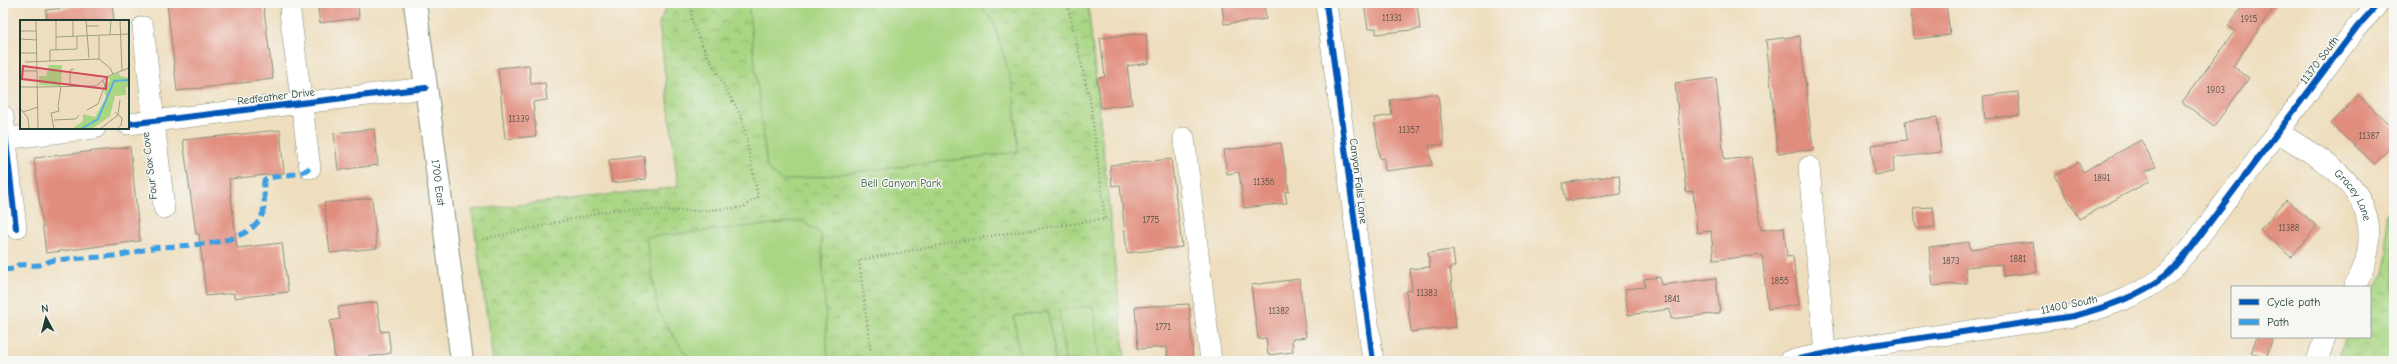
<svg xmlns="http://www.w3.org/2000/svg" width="2397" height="364" font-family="'Comic Neue',sans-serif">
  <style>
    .park { fill: url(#park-crowns); stroke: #648a5c }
    .garden { fill: #a8d683; stroke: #648a5c }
    .building { fill: #e18d7d }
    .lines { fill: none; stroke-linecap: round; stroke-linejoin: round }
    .minor-casing { stroke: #868e79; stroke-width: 22 }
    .major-casing { stroke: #868e79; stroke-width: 24 }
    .path { stroke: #868e79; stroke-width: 2.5; stroke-dasharray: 1 3; stroke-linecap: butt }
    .minor { stroke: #fff; stroke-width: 21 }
    .major { stroke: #fff; stroke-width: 22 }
    .quiet { stroke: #3c9ee2; stroke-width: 5; stroke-dasharray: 10 5; stroke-linecap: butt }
    .cycleway-casing { stroke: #f6f6f2; stroke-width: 8 }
    .cycleway { stroke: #0057b8; stroke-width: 6 }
    .labels { text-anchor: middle; stroke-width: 3; stroke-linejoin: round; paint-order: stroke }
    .number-label { font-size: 9px; fill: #505146 }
    .street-label { font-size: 11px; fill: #1f3d34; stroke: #f6f6f2 }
    .park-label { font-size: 11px; fill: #3a5c44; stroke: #f6f6f2 }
    .inset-river { fill: none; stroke: #5cb1d8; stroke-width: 2 }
    .inset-road { fill: none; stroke: #9b9e87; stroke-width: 1 }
    .view { fill: #d1495b; fill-opacity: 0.15; stroke: #d1495b; stroke-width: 2 }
    .inset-edge { fill: none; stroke: #1f3d34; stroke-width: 2 }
  </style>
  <defs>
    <pattern id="park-crowns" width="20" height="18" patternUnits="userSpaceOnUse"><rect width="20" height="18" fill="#a8d683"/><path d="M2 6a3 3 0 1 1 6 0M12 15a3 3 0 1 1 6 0" fill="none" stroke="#88af6c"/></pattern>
  </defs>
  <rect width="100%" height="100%" fill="#f6f6f2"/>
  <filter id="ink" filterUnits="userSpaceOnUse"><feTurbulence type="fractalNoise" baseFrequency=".025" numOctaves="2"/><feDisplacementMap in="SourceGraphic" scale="8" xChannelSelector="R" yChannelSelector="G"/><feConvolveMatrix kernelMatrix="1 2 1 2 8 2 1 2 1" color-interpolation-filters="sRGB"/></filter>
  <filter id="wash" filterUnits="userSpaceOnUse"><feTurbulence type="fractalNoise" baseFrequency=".012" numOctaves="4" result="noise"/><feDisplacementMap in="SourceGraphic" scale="16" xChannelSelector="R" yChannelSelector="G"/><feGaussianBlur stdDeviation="0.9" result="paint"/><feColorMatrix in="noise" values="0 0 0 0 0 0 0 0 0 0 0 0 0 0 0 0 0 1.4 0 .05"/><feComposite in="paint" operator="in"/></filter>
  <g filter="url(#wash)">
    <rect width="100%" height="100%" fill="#eedebe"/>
    <g class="park">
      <path d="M669 3H1088L1125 361H493L472 210 678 187 659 23Z"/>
      <path d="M2394 205V361H2337L2346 337H2370V298L2384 273 2388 254 2386 214Z"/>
    </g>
    <g class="garden">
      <path d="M748 3H978L993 21 1013 87 1018 152 782 181 767 168Z"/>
      <path d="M802 221 821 234 828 361H693L684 352 658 311 646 237Z"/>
      <path d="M1093 306 1100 361H1065L1059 310Z"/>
      <path d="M1048 312 1055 361H1020L1014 316Z"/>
    </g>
    <g id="blocks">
      <g class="building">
        <path d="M112 3 114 21H47L46 10Z"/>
        <path d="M167 3H263L273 79 177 91Z"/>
        <path d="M317 3H358L359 18 320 23Z"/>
        <path d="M1222 3H1264L1266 19 1224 24Z"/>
        <path d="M1364 3H1417L1420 29 1376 34V28L1368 29Z"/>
        <path d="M1910 3H1946L1950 35 1914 39Z"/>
        <path d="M2245 3H2277L2233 66 2249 78 2214 126 2182 102 2235 31 2228 26Z"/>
        <path d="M1146 33 1149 63 1127 66 1132 104 1101 108 1097 78 1105 77 1100 38Z"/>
        <path d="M1800 36 1813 150 1778 153 1766 40Z"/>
        <path d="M529 65 531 84 545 83 547 100 533 102 536 136 505 139 498 68Z"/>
        <path d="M1716 78 1724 160 1751 157 1761 230 1784 227 1787 257 1793 256 1799 305 1768 309 1762 255 1714 260 1711 231 1697 233 1693 191 1686 192 1675 83Z"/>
        <path d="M2018 92 2020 115 1985 119 1983 96Z"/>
        <path d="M1431 94 1438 95 1444 144 1429 146 1432 165 1385 171 1384 158 1380 159 1374 118 1392 115 1390 100Z"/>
        <path d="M2358 95 2394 129V144L2375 164 2331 124Z"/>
        <path d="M1937 117 1941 152 1893 158 1894 172 1874 175 1871 145 1907 140 1905 121Z"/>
        <path d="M374 129 378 165 338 170 334 133Z"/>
        <path d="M280 130 284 173 229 179 237 248 282 243 288 292 234 298V293L206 296 199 234H196L183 140Z"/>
        <path d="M2141 140 2156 167 2145 172 2150 181 2079 219 2055 175 2078 162 2083 172Z"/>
        <path d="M1281 143 1289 191 1285 192 1287 203 1244 208 1239 172 1227 174 1224 150Z"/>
        <path d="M130 147 140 241 46 253 34 158Z"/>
        <path d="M644 156 646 179 612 183 609 160Z"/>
        <path d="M1171 159 1182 247 1127 253 1120 185 1112 186 1110 165Z"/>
        <path d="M1619 175 1621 194 1566 201 1563 183Z"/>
        <path d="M372 198 377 248 330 253 324 203Z"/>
        <path d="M2286 200 2317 226 2291 257 2260 230Z"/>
        <path d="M1933 207 1935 227 1916 229 1914 208Z"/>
        <path d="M1969 242 1970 249 2033 242 2037 272 2003 276 2002 264 1965 267 1967 283 1933 286 1929 247Z"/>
        <path d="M1453 250 1455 267H1450L1456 327 1411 332 1406 291 1412 290 1410 269 1430 267 1428 253Z"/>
        <path d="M1660 277 1661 285 1716 278 1720 313 1671 319 1670 309 1628 315 1625 289 1645 287 1644 279Z"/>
        <path d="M1299 279 1306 337 1292 339 1293 352 1268 355 1266 338 1258 339 1251 285Z"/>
        <path d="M377 302 381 332 388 331 391 353 368 357V361L335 359 330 321 340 319 338 307Z"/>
        <path d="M1189 304 1193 361H1168L1167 347 1138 349 1135 307Z"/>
        <path d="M2257 337H2273L2266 358 2251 353Z"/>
      </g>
    </g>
  </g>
  <g filter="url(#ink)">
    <use href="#blocks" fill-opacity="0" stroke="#868e79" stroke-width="1"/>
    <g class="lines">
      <defs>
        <g id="minor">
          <path d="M1326 3 1373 361"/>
          <path d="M290 13 310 168"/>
          <path d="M143 27 164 208"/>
          <path d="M3 116 16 228"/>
          <path d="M128 124 426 88"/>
          <path id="s1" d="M2278 132C2319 159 2370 181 2369 238 2369 256 2363 272 2354 287"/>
          <path d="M1184 138 1211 361"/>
          <path d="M3 139 95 128"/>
          <path d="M1809 167 1825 353"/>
          <path d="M1789 361 1858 347 2074 316C2106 307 2139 297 2166 275 2174 268 2181 258 2189 250L2357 27 2379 3"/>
          <path d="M2317 361 2325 337"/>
        </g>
        <g id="major">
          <path id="s2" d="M415 3 462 361"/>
        </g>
      </defs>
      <use href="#minor" class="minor-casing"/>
      <use href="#major" class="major-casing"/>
      <g class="path">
        <path d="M484 239 616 209 697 211 744 207 758 197 742 118 702 45 692 21 691 3"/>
        <path d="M872 361 859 260 996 235 1105 219 1090 100 1067 3"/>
      </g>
      <use href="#minor" class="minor"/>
      <use href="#major" class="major"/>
      <path class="quiet" d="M3 270 13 269 18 265C25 264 32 266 39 265 44 264 48 261 54 260 76 258 98 258 121 255 132 253 142 250 153 248 183 244 237 248 258 222 268 210 263 195 264 181L268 178 301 173 310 168"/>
      <defs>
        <g id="cycleway">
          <path d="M1326 3 1373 361"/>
          <path d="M3 116 16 228"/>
          <path d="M128 124 426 88"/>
          <path d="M1789 361 1858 347 2074 316C2106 307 2139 297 2166 275 2174 268 2181 258 2189 250L2357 27 2379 3"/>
        </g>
      </defs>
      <use href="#cycleway" class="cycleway-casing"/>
      <use href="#cycleway" class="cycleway"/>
    </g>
  </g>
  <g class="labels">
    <g class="number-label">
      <text x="1392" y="21">11331</text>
      <text x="2249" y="22">1915</text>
      <text x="2216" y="93">1903</text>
      <text x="519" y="122">11339</text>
      <text x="1409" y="133">11357</text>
      <text x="2369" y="139">11387</text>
      <text x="2102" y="181">1891</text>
      <text x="1264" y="185">11356</text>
      <text x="1151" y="223">1775</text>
      <text x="2289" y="231">11388</text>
      <text x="2018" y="262">1881</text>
      <text x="1951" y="264">1873</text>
      <text x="1780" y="284">1855</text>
      <text x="1427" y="296">11383</text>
      <text x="1672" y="302">1841</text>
      <text x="1279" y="314">11382</text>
      <text x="1163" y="330">1771</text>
    </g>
    <g class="street-label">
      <text transform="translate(2319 60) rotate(-53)" y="4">11370 South</text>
      <text transform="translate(276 96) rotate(-7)" y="4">Redfeather Drive</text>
      <text transform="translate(149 166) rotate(-97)" y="4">Four Sox Cove</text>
      <text transform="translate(1359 181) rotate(83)" y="4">Canyon Falls Lane</text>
      <text dy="4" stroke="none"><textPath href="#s2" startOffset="181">1700 East</textPath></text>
      <text dy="4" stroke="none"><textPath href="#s1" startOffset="100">Gracey Lane</textPath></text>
      <text transform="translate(2069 304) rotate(-12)" y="4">11400 South</text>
    </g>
    <g class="park-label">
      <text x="901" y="187">Bell Canyon Park</text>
    </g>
  </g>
  <g transform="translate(20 20)">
    <rect width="109" height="109" fill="#eedebe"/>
    <path d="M29 45H42L41 66 19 65V56H26ZM99 53 100 56 109 58V67H106V75L95 76 90 96 72 109H52L63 101V94L75 97 86 78 84 69 90 60 87 57Z" fill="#a8d683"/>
    <path class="inset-river" d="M61 109 78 99 94 61 109 60"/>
    <path class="inset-road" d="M16 0 18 109M36 0V30M66 0 69 38M100 0 102 51M66 6H79M0 11H16M90 14 91 0M79 16V39L90 48 93 54M36 17 109 14M53 17V0M0 19 17 20M0 33H17M30 41V30L57 29V17M5 42 79 39M0 51H17M0 67H18M18 67 76 66 88 56 109 48M50 67V50L54 49M38 86 41 67M0 88 8 98 9 109M67 90 78 84 85 65 83 61M3 92 18 87M31 92 34 109M95 92 102 98 101 105 97 109M32 93 39 91 38 86M34 100 56 99 59 95M80 109 98 95 100 80"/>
    <path class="view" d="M3 46 87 57 86 69 2 59Z"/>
    <rect width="109" height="109" class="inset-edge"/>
  </g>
  <rect width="2397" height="364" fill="none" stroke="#f6f6f2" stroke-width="16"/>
  <rect x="2231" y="286" width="140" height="52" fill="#f6f6f2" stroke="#a0aca6"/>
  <rect x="2239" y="299" width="20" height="6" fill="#0057b8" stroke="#a0aca6"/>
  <text x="2267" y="306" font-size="12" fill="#1f3d34">Cycle path</text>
  <rect x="2239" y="319" width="20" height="6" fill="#3c9ee2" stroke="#a0aca6"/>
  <text x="2267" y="326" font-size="12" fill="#1f3d34">Path</text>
  <g transform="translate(46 318) rotate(353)" stroke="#f6f6f2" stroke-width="3" paint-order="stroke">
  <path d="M0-3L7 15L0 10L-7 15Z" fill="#1f3d34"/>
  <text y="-6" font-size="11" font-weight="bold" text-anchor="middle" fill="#1f3d34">N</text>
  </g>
</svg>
